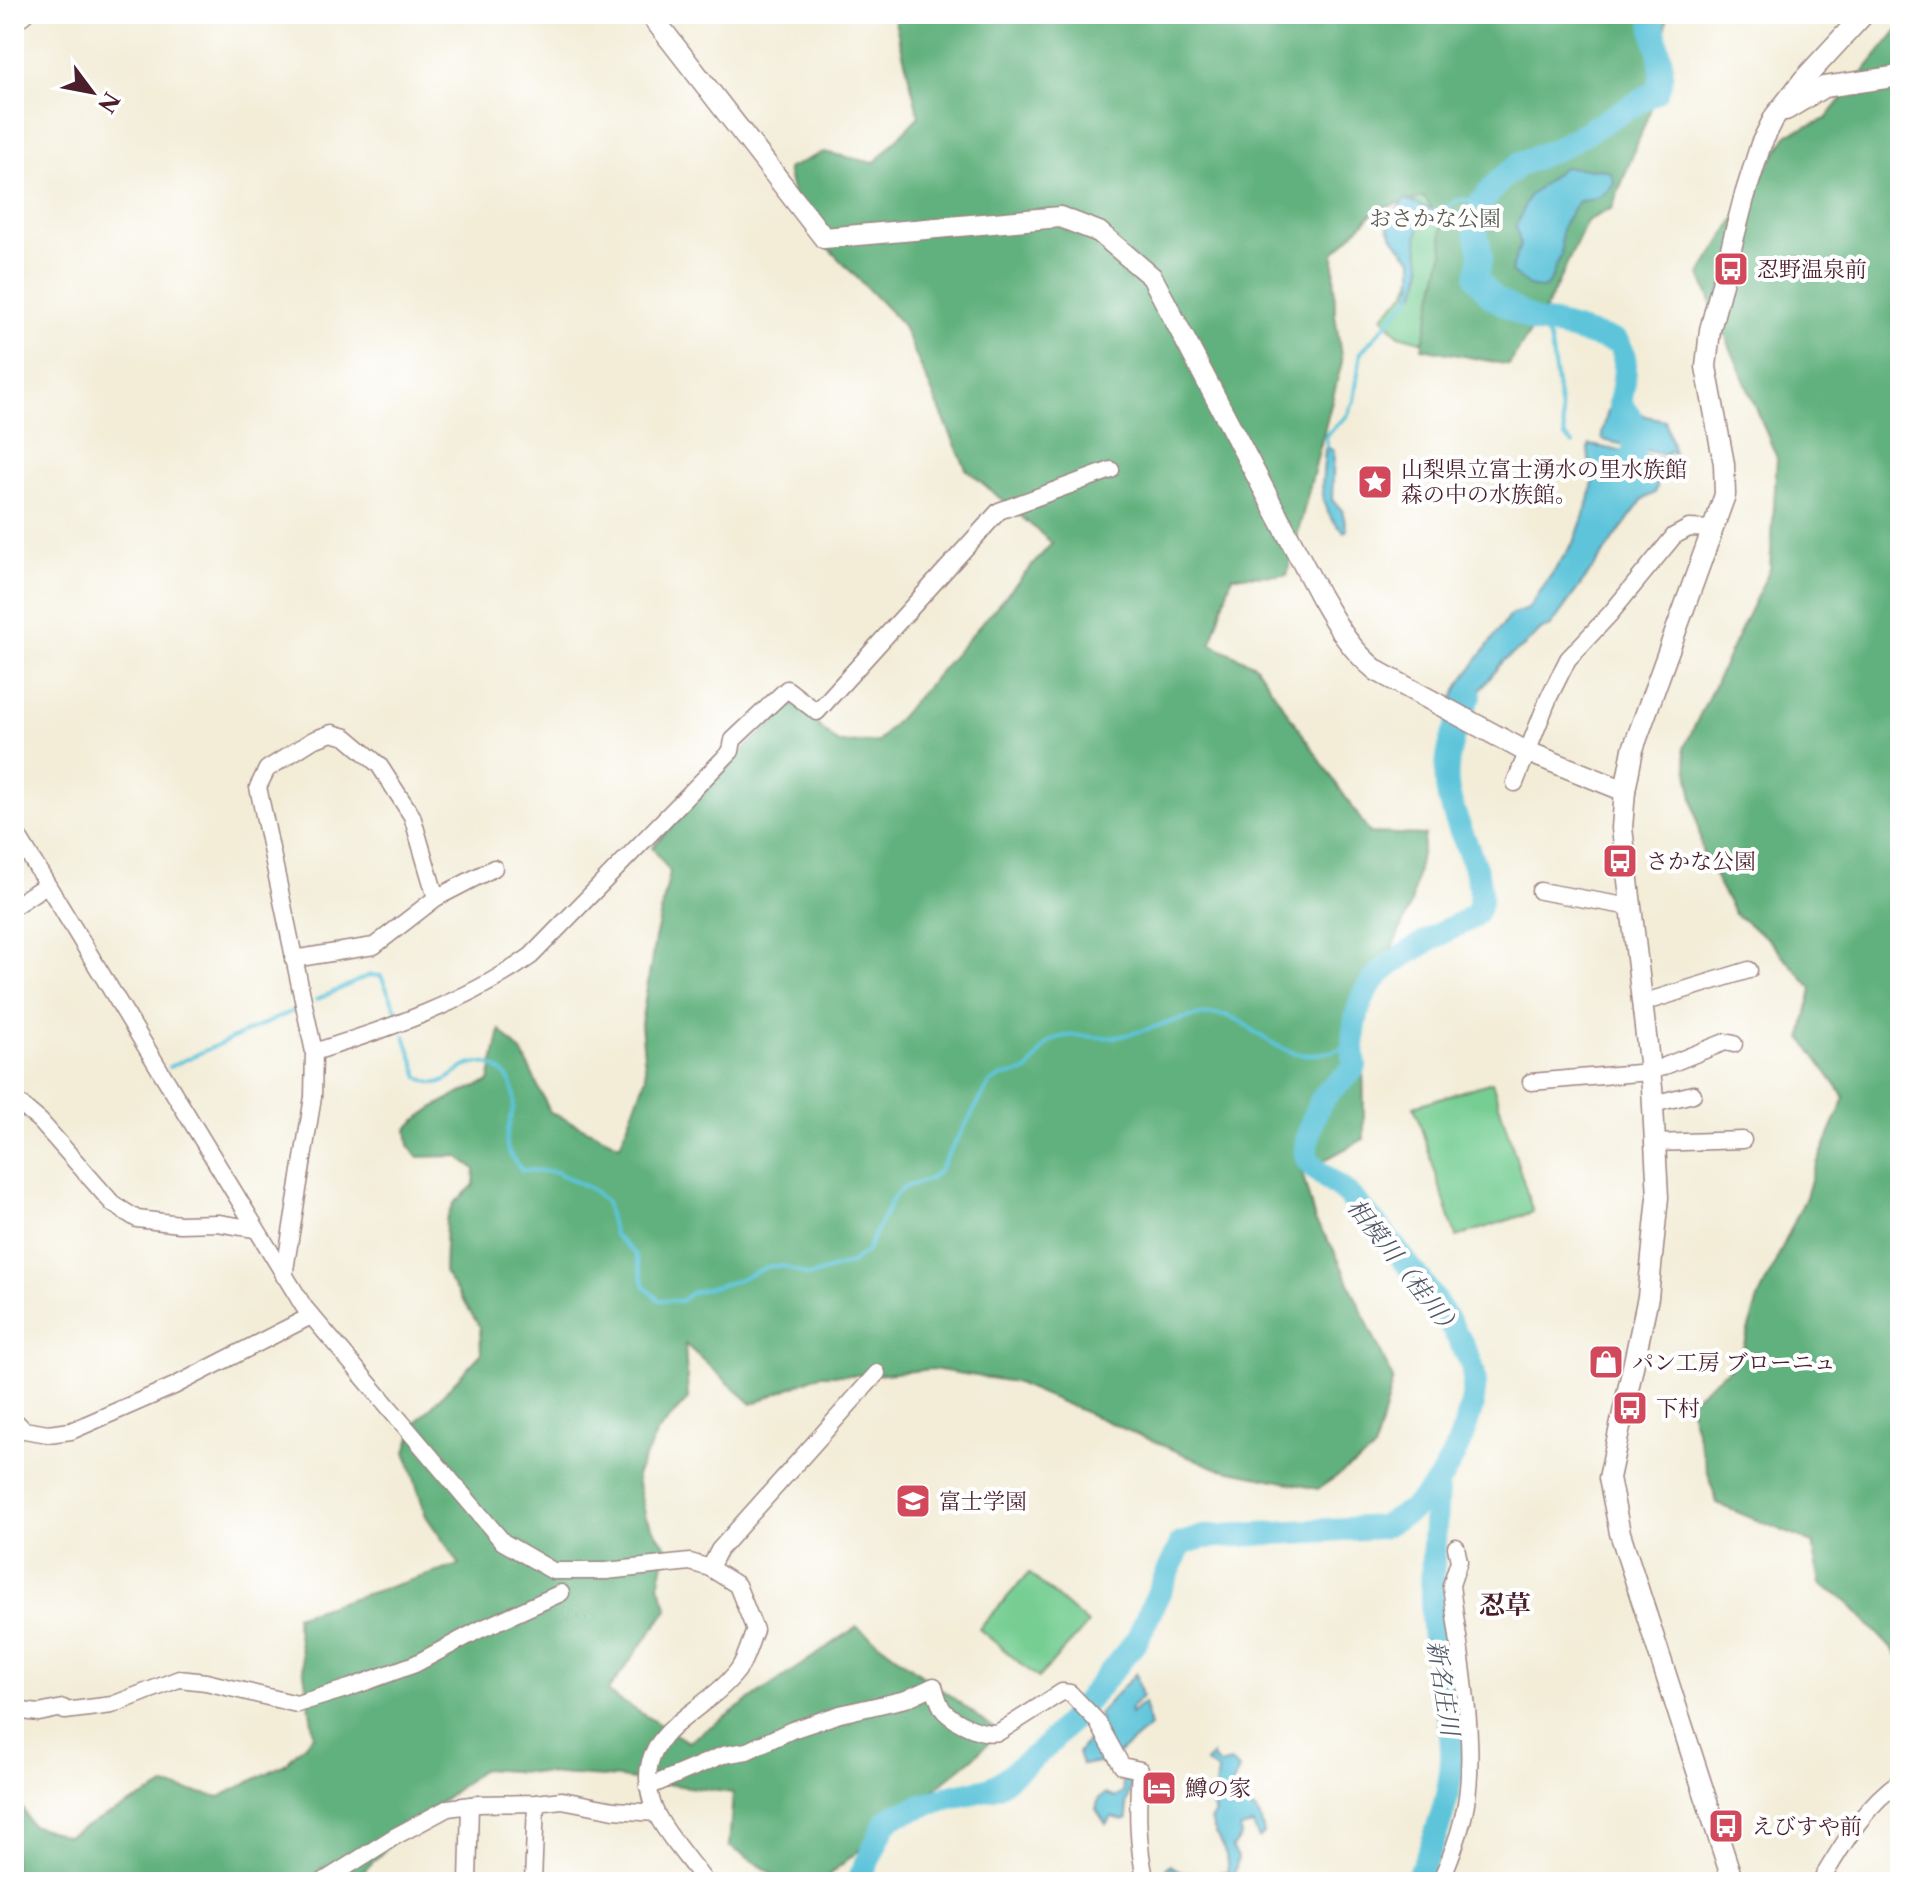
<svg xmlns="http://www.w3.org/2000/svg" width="1914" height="1896" font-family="'Libre Caslon Text','Noto Serif JP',serif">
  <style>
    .green { fill: #76ce93; stroke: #60765f; stroke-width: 2 }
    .forest { fill: #60b17d; stroke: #556854; stroke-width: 2 }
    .water { fill: #5dc4da; stroke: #547282; stroke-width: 2 }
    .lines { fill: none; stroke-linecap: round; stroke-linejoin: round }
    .stream { stroke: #5dc4da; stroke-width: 4 }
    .river { stroke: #5dc4da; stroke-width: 24 }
    .minor-casing { stroke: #9e8682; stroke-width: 19 }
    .tertiary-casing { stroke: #9e8682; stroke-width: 23 }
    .minor { stroke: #fff; stroke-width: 16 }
    .tertiary { stroke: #fff; stroke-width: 20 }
    .labels { text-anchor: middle; stroke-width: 8; stroke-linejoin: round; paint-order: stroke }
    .park-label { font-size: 22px; fill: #595c4f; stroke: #fff }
    .poi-label { font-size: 22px; fill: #4a1f2b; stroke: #fff; text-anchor: start }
    .water-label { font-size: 24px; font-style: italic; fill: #515968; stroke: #fff }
    .quarter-label { font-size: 26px; font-weight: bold; fill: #4a1f2b; stroke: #fff }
  </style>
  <rect width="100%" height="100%" fill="#fff"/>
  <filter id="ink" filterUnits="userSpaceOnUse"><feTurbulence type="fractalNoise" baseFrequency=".0125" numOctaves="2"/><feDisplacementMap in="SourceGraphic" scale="16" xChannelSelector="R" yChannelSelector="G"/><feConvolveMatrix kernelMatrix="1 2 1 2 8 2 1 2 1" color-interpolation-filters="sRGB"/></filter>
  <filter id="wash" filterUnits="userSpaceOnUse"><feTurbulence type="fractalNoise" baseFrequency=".006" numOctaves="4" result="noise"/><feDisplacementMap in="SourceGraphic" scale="32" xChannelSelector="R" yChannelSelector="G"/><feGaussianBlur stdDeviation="1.8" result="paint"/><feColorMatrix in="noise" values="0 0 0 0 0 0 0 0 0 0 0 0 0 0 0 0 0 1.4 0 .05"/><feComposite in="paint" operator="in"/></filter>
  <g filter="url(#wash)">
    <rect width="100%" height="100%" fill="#f3edd8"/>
    <g class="green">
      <path d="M1473 179 1435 345 1399 335 1382 317 1407 291 1419 263 1412 246 1408 194Z"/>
      <path d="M1492 1082 1533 1212 1456 1237 1414 1106Z"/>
      <path d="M1029 1573 1088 1624 1038 1678 979 1629Z"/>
    </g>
    <g class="forest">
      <path d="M893 14H1668L1651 108 1612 208 1587 221 1547 306 1509 365 1422 348 1443 253 1441 222 1424 197 1377 209 1334 253 1335 315 1342 362 1287 575 1232 576 1211 644 1255 665 1370 833 1425 835 1411 904 1375 989 1363 1029 1364 1139 1302 1172 1315 1221 1333 1248 1393 1379 1374 1451 1318 1489 1216 1468 1014 1382 932 1369 876 1375H820L752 1404 685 1344 688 1399 657 1433 636 1475 646 1518 667 1548 659 1585 668 1609 607 1692 688 1742 857 1627 999 1732 973 1758 820 1882H786L729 1846 733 1793 620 1778 482 1769 398 1836 353 1882H14V1792L31 1825 67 1836 165 1786 220 1797 285 1764 314 1735 295 1616 460 1565 426 1516 406 1452 416 1423 481 1354 480 1327 444 1272 446 1220 454 1203 474 1185 475 1169 457 1156 418 1157 409 1145 407 1129C427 1108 461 1091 489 1082L500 1030 523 1054 550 1112 620 1145 646 1077 641 1024 655 939 670 872 652 847 744 749 794 704 838 743 878 742 1052 543 966 469 902 324 798 217 787 169 824 152 874 163 919 116Z"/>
      <path d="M1900 27V1658L1847 1601 1820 1584 1813 1543 1717 1504 1688 1402 1739 1360 1758 1299 1806 1197 1813 1173 1845 1098 1802 1038 1812 988 1767 938 1735 914 1703 855 1684 748 1770 569 1777 458 1700 275 1788 134 1826 119Z"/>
    </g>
    <g class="water">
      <path d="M1563 167 1607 170 1612 175 1614 183C1603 197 1597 200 1579 201 1558 230 1562 223 1561 257 1552 268 1555 282 1542 289L1529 286 1511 272 1520 245 1516 226 1529 196Z"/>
      <path d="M1405 199 1433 210 1434 215 1424 218C1412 242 1419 240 1421 262 1423 273 1419 284 1415 294L1410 293 1413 286V259C1404 253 1389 234 1387 223Z"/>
      <path d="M1613 393 1645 416 1665 420 1674 453 1668 451 1666 455 1603 440 1602 433Z"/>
      <path d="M1590 445 1665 460 1655 493 1643 499 1550 627 1542 629 1523 647 1503 661 1476 696 1474 713 1452 701 1460 684 1510 615 1528 609 1575 540 1589 501 1596 468 1590 467 1588 450Z"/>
      <path d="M1327 447 1334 451 1332 500 1342 510 1347 530 1345 532C1314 508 1323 484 1325 449Z"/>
      <path d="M1136 1673 1142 1696 1130 1710 1131 1714 1144 1703 1150 1727 1111 1760 1082 1765 1078 1753 1101 1721 1098 1714Z"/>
      <path d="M1213 1755 1214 1760 1220 1765 1230 1762 1239 1769 1227 1799C1244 1815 1257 1795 1264 1834L1259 1839 1253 1825 1240 1828 1241 1837 1232 1848 1238 1857 1234 1876 1229 1879 1221 1877 1212 1882 1219 1873 1228 1872 1226 1855 1210 1820 1215 1813C1208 1802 1218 1784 1218 1771L1206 1763Z"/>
      <path d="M1122 1777 1132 1781 1126 1805 1128 1818 1124 1820 1112 1817 1106 1824 1096 1809 1099 1798 1106 1794 1115 1798 1123 1792Z"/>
      <path d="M1169 1865 1184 1873 1203 1872 1208 1882H1168L1166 1868Z"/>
    </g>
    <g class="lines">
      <g class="stream">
        <path d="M1431 212C1456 211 1448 192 1481 203"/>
        <path d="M1536 322 1550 339 1565 437 1573 444"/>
        <path d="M1327 447 1326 435 1347 416 1354 401 1361 352 1412 295 1413 290"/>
        <path d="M316 1000 370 975 381 976 398 1014"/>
        <path d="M405 1036 419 1077C424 1080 430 1084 437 1083 449 1082 458 1069 469 1065 493 1057 516 1078 514 1101 511 1136 494 1139 522 1170L556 1172 593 1190 606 1202 614 1235 635 1254 645 1287 659 1300 681 1301 691 1293 735 1281 770 1266H783L809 1276 851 1263 866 1252 894 1196 903 1188 930 1179 938 1172 990 1083 1000 1077 1028 1071C1036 1061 1044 1043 1055 1039 1075 1031 1096 1040 1116 1037 1148 1032 1192 1010 1223 1015 1236 1017 1245 1024 1255 1032 1290 1057 1310 1061 1351 1045"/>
        <path d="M169 1067 295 1010"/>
      </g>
      <g class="river">
        <path d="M1620 481C1635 452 1647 431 1620 404 1623 384 1631 359 1617 342L1554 324 1536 322 1492 297 1477 278 1481 255 1475 227 1481 203 1500 180 1520 164 1561 147 1657 91C1670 63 1651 43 1653 14"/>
        <path d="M858 1882 886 1822 896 1815 946 1798 988 1789 999 1784 1047 1746 1070 1721 1137 1640 1181 1544 1204 1537 1381 1527C1425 1506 1441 1485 1460 1441 1468 1421 1476 1398 1474 1376 1472 1340 1376 1221 1347 1194 1338 1185 1311 1169 1307 1158 1304 1151 1307 1141 1309 1134 1313 1118 1317 1104 1329 1091 1338 1082 1348 1077 1355 1066 1350 1042 1355 1005 1371 984 1385 964 1424 943 1445 931 1457 924 1475 920 1479 907 1487 879 1457 829 1450 801 1440 767 1454 726 1470 695"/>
        <path d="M1415 1882C1434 1846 1454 1789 1452 1748 1450 1708 1436 1668 1433 1628 1430 1581 1435 1534 1437 1488"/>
      </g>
    </g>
  </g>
  <g filter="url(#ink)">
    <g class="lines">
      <defs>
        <g id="minor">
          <path d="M14 23 25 14"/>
          <path d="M1515 783 1549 697 1568 659 1610 614 1674 536 1689 528 1714 529"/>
          <path d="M14 830 304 1307 503 1542 553 1571H606L690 1562 710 1568 737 1585 755 1630C750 1642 746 1659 738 1670 702 1718 624 1732 655 1811 664 1832 691 1862 705 1882"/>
          <path d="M1540 891 1631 907"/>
          <path d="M14 906 46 885"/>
          <path d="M293 959 374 946 436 898 494 868"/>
          <path d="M1642 1003 1749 970"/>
          <path d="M314 1052C390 1028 465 1003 531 956L731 751 733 740 787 689 817 712 999 511 1111 470"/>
          <path d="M1531 1082 1650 1072 1725 1042 1734 1044"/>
          <path d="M14 1099 40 1121 113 1204 137 1219 180 1224 218 1223 255 1229"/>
          <path d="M1653 1104 1693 1094"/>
          <path d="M1655 1143 1743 1140"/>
          <path d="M284 1276 313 1097 314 1052 258 787 267 769 313 740 332 733 346 737 379 765 412 816 436 898"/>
          <path d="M14 1420 24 1430 48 1434 71 1431 174 1386 311 1316"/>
          <path d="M710 1568 719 1550 877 1373"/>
          <path d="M14 1710 39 1713 63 1708 65 1711 112 1705 179 1679 206 1682 297 1704 349 1688 415 1664 479 1630 561 1593"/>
          <path d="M648 1787 723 1755 747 1751 792 1730 840 1714 906 1699 934 1686C936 1693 939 1705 944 1711 956 1723 983 1736 999 1732L1062 1692 1070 1693 1097 1721 1122 1766 1140 1770C1137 1809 1137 1844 1146 1882"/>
          <path d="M322 1882 394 1837 448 1808 479 1804 536 1803 562 1800 614 1810 656 1813"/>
          <path d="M468 1882 470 1805"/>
          <path d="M533 1882 536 1803"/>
          <path d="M1440 1882C1449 1862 1458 1839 1463 1818 1480 1753 1459 1653 1451 1585L1459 1561 1456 1547"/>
          <path d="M1820 1882C1843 1845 1863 1807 1900 1781"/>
        </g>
        <g id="tertiary">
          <path d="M650 14 824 238 1060 217 1099 232 1152 277 1320 596C1338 627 1349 648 1377 671L1523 750 1625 791"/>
          <path d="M1786 110 1824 87 1900 76"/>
          <path d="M1733 1882 1620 1533 1609 1478 1648 1297 1658 1197 1652 1088 1622 828 1625 791 1633 749 1725 495 1724 464 1706 367 1710 330 1744 198 1761 144 1775 116 1805 78 1864 14"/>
        </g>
      </defs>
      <use href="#minor" class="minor-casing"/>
      <use href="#tertiary" class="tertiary-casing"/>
      <use href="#minor" class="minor"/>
      <use href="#tertiary" class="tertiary"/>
    </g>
  </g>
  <defs>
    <symbol id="bus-square" viewBox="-11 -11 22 22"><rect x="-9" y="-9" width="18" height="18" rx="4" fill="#d1495b" stroke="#fff"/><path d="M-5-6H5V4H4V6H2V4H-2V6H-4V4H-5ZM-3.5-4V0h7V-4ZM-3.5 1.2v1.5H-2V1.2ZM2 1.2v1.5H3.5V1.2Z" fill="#fff"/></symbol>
    <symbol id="sight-square" viewBox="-11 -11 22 22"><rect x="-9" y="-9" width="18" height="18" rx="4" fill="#d1495b" stroke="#fff"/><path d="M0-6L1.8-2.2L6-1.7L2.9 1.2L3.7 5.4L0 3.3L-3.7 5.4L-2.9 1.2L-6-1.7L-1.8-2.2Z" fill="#fff"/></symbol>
    <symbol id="shop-square" viewBox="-11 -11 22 22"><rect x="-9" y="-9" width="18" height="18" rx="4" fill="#d1495b" stroke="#fff"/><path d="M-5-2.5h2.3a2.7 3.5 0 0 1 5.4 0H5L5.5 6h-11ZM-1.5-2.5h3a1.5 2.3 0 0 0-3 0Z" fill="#fff"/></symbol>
    <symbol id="school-square" viewBox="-11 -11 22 22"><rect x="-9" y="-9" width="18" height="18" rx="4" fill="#d1495b" stroke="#fff"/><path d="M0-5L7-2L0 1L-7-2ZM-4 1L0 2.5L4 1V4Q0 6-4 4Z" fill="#fff"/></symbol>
    <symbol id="hotel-square" viewBox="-11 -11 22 22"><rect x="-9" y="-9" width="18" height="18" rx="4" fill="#d1495b" stroke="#fff"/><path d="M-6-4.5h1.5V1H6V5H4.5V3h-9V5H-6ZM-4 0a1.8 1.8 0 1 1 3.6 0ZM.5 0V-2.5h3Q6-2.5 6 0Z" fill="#fff"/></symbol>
  </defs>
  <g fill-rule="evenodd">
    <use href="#bus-square" x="1711" y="249" width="40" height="40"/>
    <use href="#sight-square" x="1355" y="462" width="40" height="40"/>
    <use href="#bus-square" x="1600" y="841" width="40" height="40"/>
    <use href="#shop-square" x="1586" y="1342" width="40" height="40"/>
    <use href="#bus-square" x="1610" y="1388" width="40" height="40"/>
    <use href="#school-square" x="893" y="1481" width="40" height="40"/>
    <use href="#hotel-square" x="1139" y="1768" width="40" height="40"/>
    <use href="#bus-square" x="1706" y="1806" width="40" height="40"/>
  </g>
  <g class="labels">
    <g class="park-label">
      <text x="1435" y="226">おさかな公園</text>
    </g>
    <g class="poi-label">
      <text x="1757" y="277">忍野温泉前</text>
      <text x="1401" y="477">山梨県立富士湧水の里水族館<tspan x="1401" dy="25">森の中の水族館。</tspan></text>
      <text x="1646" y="869">さかな公園</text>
      <text x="1632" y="1370">パン工房 ブローニュ</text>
      <text x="1656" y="1416">下村</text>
      <text x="939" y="1509">富士学園</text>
      <text x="1185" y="1796">鱒の家</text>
      <text x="1752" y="1834">えびすや前</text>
    </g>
    <g class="water-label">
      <text transform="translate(1404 1268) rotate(52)" y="8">相模川（桂川）</text>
      <text transform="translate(1443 1688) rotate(81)" y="8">新名庄川</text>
    </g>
    <g class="quarter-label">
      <text x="1505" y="1614">忍草</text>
    </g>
  </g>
  <rect width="1914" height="1896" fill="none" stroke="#fff" stroke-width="48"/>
  <g transform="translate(92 92) rotate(122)" stroke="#ffffff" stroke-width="6" paint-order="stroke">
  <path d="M0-6L14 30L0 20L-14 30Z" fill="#4a1f2b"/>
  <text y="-12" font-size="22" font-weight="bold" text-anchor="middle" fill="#4a1f2b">N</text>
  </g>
</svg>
